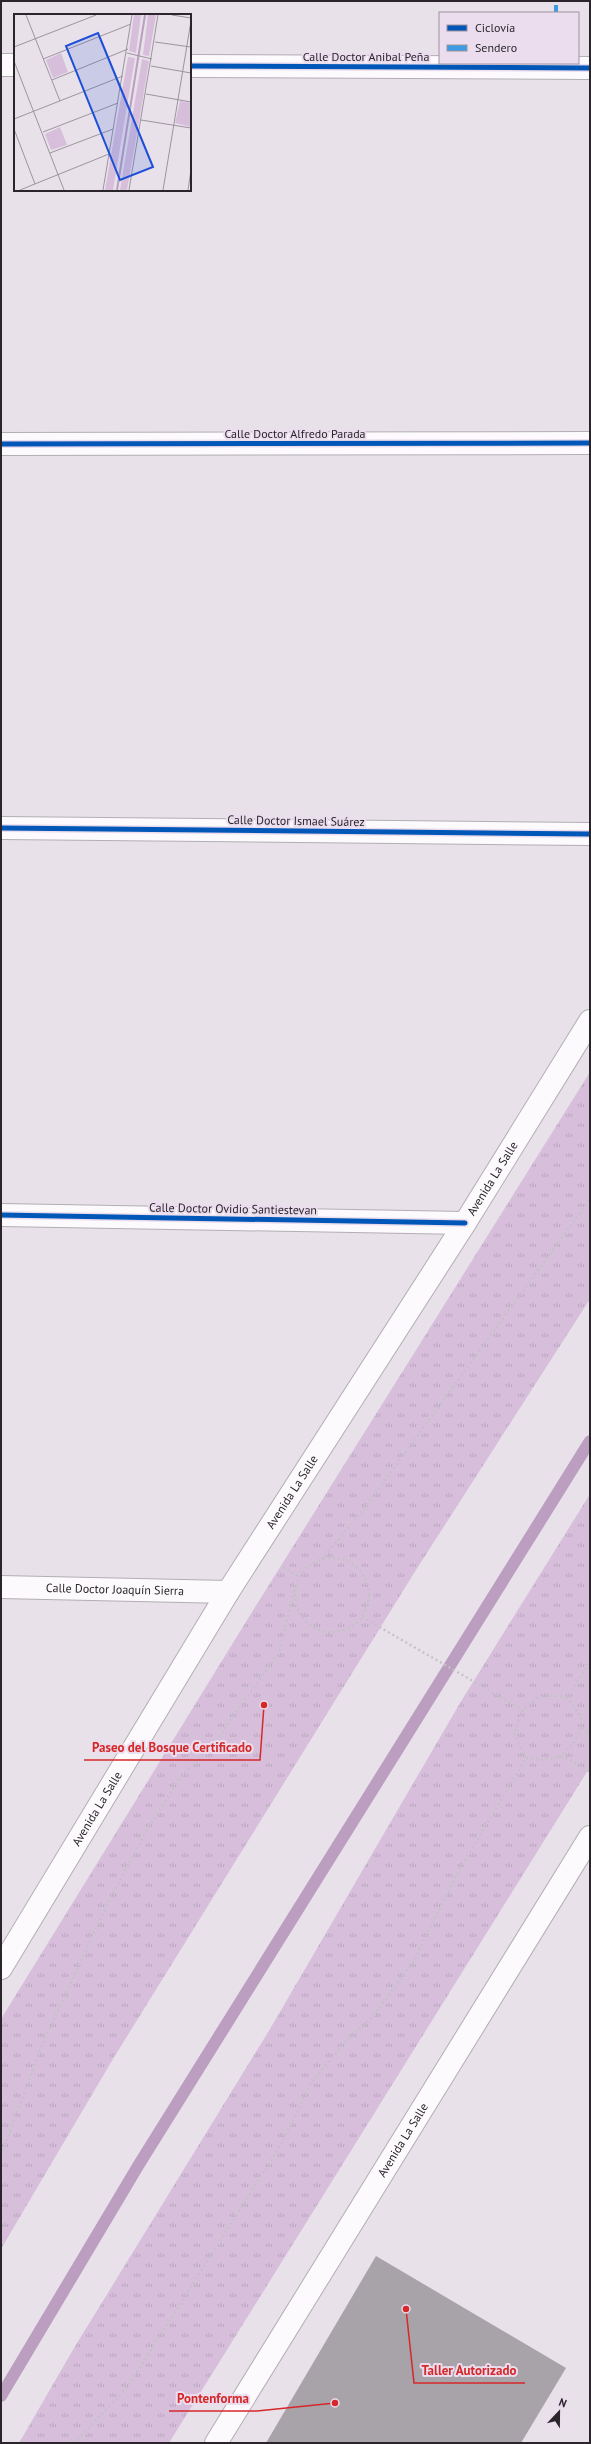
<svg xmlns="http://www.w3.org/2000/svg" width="591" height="2444" font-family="'PT Sans',sans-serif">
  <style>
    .park { fill: url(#park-tufts) }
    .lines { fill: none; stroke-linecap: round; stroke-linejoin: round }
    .stream { stroke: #bb9ec0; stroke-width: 12 }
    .building { fill: #a8a2a9 }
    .minor-casing { stroke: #b3adb4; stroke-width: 24 }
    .secondary-casing { stroke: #b3adb4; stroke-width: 24 }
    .path { stroke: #c5c2c6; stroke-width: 2.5; stroke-dasharray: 2 3; stroke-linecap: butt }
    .minor { stroke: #fcfafc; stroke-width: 22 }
    .secondary { stroke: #fcfafc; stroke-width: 22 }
    .quiet { stroke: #3d9ce1; stroke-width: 4; stroke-dasharray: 8 4; stroke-linecap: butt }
    .cycleway-casing { stroke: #ebddee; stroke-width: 8 }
    .cycleway { stroke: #0057b8; stroke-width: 5 }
    .labels { text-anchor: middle; stroke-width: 4; stroke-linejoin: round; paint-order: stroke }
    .street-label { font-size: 12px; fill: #2a242b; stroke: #ebddee }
    .inset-river { fill: none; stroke: #bb9ec0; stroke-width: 2 }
    .inset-road { fill: none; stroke: #9c959e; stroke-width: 1 }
    .view { fill: #1d4ed8; fill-opacity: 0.15; stroke: #1d4ed8; stroke-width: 2 }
    .inset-edge { fill: none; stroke: #2a242b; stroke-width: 2 }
    .leader { fill: none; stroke: #d62828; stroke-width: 1.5 }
    .callout-dot { fill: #d62828; stroke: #ebddee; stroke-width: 1.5 }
    .callout-label { font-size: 13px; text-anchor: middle; font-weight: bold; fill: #d62828; stroke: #ebddee; stroke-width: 4; stroke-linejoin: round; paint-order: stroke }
  </style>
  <defs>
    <pattern id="park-tufts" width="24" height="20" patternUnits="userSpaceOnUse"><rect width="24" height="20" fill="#d7bfdc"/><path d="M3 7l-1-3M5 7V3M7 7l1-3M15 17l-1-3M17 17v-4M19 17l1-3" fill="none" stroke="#b9a4bd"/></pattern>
  </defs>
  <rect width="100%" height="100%" fill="#e8e1ea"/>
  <g class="park">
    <path d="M590 1072V1299L416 1570 113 2059 1 2249V2019L257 1604Z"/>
    <path d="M590 1494V1767L169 2443H19L74 2348 270 2029 460 1703Z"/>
  </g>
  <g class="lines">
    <path class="stream" d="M1 2396 138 2166 590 1441"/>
  </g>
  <path class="building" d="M376 2256 566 2368 521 2443H266Z"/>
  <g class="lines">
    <defs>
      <g id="minor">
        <path d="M1 65H15"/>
        <path d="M190 66 590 68"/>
        <path d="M1 444 590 443"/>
        <path d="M1 828 590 834"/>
        <path d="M1 1215 465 1223"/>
        <path id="s1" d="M1 1587 228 1592"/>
      </g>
      <g id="secondary">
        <path id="s2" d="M1 1968 228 1592 465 1223 590 1021"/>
        <path id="s3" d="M216 2443 590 1837"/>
      </g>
    </defs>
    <use href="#minor" class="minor-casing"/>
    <use href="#secondary" class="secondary-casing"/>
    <g class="path">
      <circle cx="332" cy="1595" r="37"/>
      <path d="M322 1559 364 1509 590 1199"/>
      <path d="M283 1567 299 1577"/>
      <path d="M362 1617 523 1710"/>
      <path d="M567 1697 580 1715 582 1726 590 1736"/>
      <path d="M559 1757C570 1748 578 1740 581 1726"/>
      <path d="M526 1758 543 1760 559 1757 569 1759 590 1772"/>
      <path d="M1 2155 44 2040 108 1903 145 1833 180 1778 218 1738 279 1652 294 1590"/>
      <path d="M74 2443 125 2390 148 2355 281 2144 311 2083 346 2041 373 2016 412 1964 456 1876 526 1758 514 1733 523 1710 541 1695 567 1697 590 1662"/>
    </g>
    <use href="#minor" class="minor"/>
    <use href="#secondary" class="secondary"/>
    <path class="quiet" d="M556 13V1"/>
    <defs>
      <g id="cycleway">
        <path d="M190 66 590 68"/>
        <path d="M1 444 590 443"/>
        <path d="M1 828 590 834"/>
        <path d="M1 1215 465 1223"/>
      </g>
    </defs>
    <use href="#cycleway" class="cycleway-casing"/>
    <use href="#cycleway" class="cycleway"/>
  </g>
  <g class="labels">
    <g class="street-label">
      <text x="366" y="61">Calle Doctor Anibal Peña</text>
      <text x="295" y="438">Calle Doctor Alfredo Parada</text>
      <text transform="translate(296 821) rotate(1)" y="4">Calle Doctor Ismael Suárez</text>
      <text dy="4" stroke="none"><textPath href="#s2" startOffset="930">Avenida La Salle</textPath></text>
      <text transform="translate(233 1209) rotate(1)" y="4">Calle Doctor Ovidio Santiestevan</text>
      <text dy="4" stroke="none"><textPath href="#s2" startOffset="558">Avenida La Salle</textPath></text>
      <text dy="4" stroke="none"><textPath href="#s1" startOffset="114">Calle Doctor Joaquín Sierra</textPath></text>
      <text dy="4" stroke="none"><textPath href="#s2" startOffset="186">Avenida La Salle</textPath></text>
      <text dy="4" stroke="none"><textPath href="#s3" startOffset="356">Avenida La Salle</textPath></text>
    </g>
  </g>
  <g transform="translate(14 14)">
    <rect width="177" height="177" fill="#e8e1ea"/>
    <path d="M120 1H127L122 39 115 37ZM134 1H142L135 42 129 41ZM47 39 54 58 39 64 32 46ZM114 43 121 44 99 176H91ZM128 45 135 47 126 102 113 176H106ZM166 87 177 89V113L161 109ZM46 113 53 131 37 136 31 120Z" fill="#d7bfdc"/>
    <path class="inset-river" d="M103 176 131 1"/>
    <path class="inset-road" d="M12 1 46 87M158 1 177 4M141 28 177 33M0 33 82 1M113 39 138 45M29 45 117 10M0 47 50 176M137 52 177 59M38 66 114 35M132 80 177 88M0 105 109 62M127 106 177 114M0 115 21 170M29 118 104 89M36 139 99 115M6 176 95 140M89 176 118 1M115 176 144 1M149 176 177 7M174 176 177 156"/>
    <path class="view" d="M84 19 139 153 106 166 52 32Z"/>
    <rect width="177" height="177" class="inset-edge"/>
  </g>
  <path class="leader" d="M264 1705L260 1760H84M406 2309L414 2383H525M335 2403L257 2411H169"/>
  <g class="callout-dot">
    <circle cx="264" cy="1705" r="4"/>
    <circle cx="406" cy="2309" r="4"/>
    <circle cx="335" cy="2403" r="4"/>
  </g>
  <g class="callout-label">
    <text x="172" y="1752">Paseo del Bosque Certificado</text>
    <text x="469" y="2375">Taller Autorizado</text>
    <text x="213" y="2403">Pontenforma</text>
  </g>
  <rect width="591" height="2444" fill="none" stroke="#2a242b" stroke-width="4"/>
  <rect x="439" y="12" width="140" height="52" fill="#ebddee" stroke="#9e93a0"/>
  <rect x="447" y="25" width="20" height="6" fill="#0057b8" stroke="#9e93a0"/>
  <text x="475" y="32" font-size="12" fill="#2a242b">Ciclovía</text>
  <rect x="447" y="45" width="20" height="6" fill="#3d9ce1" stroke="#9e93a0"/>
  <text x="475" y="52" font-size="12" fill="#2a242b">Sendero</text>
  <g transform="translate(559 2412) rotate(22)" stroke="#ebddee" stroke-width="3" paint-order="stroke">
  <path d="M0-3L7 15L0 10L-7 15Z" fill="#2a242b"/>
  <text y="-6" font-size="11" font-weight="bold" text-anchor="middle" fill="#2a242b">N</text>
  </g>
</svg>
